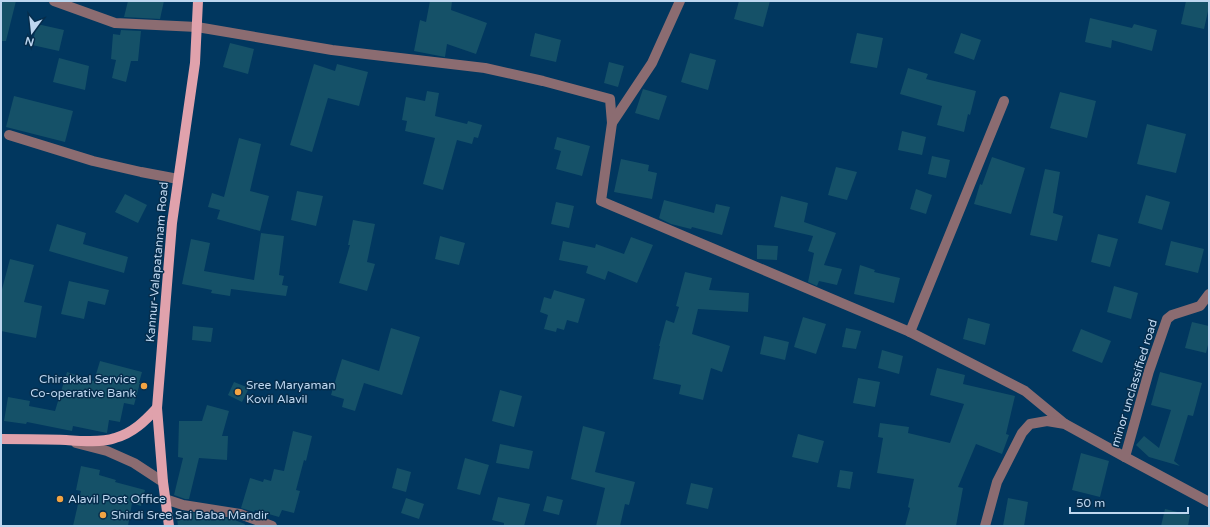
<svg xmlns="http://www.w3.org/2000/svg" width="1210" height="527" font-family="'Varela Round',sans-serif">
  <style>
    .building { fill: #155168 }
    .lines { fill: none; stroke-linecap: round; stroke-linejoin: round }
    .minor { stroke: #8b6c71; stroke-width: 10 }
    .major { stroke: #e0a2ac; stroke-width: 10 }
    .poi-dot { fill: #f3a443; stroke: #062d4c; stroke-width: 1.5 }
    .labels { text-anchor: middle; stroke-width: 3; stroke-linejoin: round; paint-order: stroke }
    .street-label { font-size: 12px; fill: #bdd6ef; stroke: #062d4c }
    .poi-label { font-size: 12px; fill: #bdd6ef; stroke: #062d4c; text-anchor: start }
  </style>
  <rect width="100%" height="100%" fill="#01375f"/>
  <g class="building">
    <path d="M1 1H16L6 41H1Z"/>
    <path d="M128 1H164L160 19 124 17Z"/>
    <path d="M430 1H452L451 10 487 23 476 54 447 44 445 57 414 51 420 20 426 22Z"/>
    <path d="M739 1H770L763 27 734 19Z"/>
    <path d="M1186 1H1209V7L1204 29 1181 24Z"/>
    <path d="M1090 18 1132 28 1134 24 1157 30 1152 51 1112 40 1111 48 1085 42Z"/>
    <path d="M37 24 64 30 59 51 32 45Z"/>
    <path d="M121 30 141 31 138 61H131L126 82 112 78 116 60 111 59 113 34 120 35Z"/>
    <path d="M535 33 561 40 556 62 530 56Z"/>
    <path d="M857 33 883 38 877 68 850 63Z"/>
    <path d="M961 33 981 40 974 60 954 53Z"/>
    <path d="M230 43 254 49 248 74 223 67Z"/>
    <path d="M690 53 716 60 708 90 681 82Z"/>
    <path d="M59 58 89 66 85 90 53 82Z"/>
    <path d="M609 62 624 66 618 87 604 83Z"/>
    <path d="M314 64 335 71 337 64 368 72 359 106 328 98 312 152 290 145Z"/>
    <path d="M908 68 928 74 926 79 976 91 970 115 968 114 964 132 937 125 942 106 900 94Z"/>
    <path d="M643 89 667 96 659 120 635 113Z"/>
    <path d="M427 91 439 93 435 116 467 124 468 121 482 125 478 138 474 137 472 144 457 140 443 190 423 184 435 138 405 131 407 121 402 120 406 97 425 101Z"/>
    <path d="M1060 92 1096 101 1087 138 1050 128Z"/>
    <path d="M14 96 73 111 65 142 6 127Z"/>
    <path d="M1147 124 1186 134 1176 173 1137 164Z"/>
    <path d="M902 131 926 137 922 155 898 150Z"/>
    <path d="M557 137 590 146 582 176 556 169 561 151 554 149Z"/>
    <path d="M239 138 261 144 250 191 269 196 260 231 217 219 220 210 208 207 212 193 224 197Z"/>
    <path d="M932 156 950 160 946 178 928 174Z"/>
    <path d="M992 157 1025 168 1011 214 974 204 980 184 982 185Z"/>
    <path d="M621 159 649 165 648 171 657 173 652 199 614 192Z"/>
    <path d="M836 167 857 172 847 200 828 195Z"/>
    <path d="M1045 169 1060 172 1053 213 1063 216 1057 241 1030 235Z"/>
    <path d="M916 189 932 195 926 214 910 209Z"/>
    <path d="M297 191 323 196 316 226 291 220Z"/>
    <path d="M125 194 147 205 138 223 115 212Z"/>
    <path d="M1146 195 1170 202 1162 230 1138 223Z"/>
    <path d="M781 196 808 203 804 222 836 233 824 265 842 269 837 285 819 281 817 286 808 282 814 253 808 251 813 236 774 227Z"/>
    <path d="M664 200 714 213 716 204 730 207 722 235 692 227 691 229 671 224 659 218Z"/>
    <path d="M556 202 574 206 569 228 551 224Z"/>
    <path d="M353 220 375 224 367 262 375 264 367 291 339 283 350 245H348Z"/>
    <path d="M57 224 86 233 83 244 128 257 124 273 49 251Z"/>
    <path d="M261 233 284 236 279 275 284 276 282 285 288 286 286 296 231 289 230 296 211 293 212 290 182 284 191 239 210 243 204 271 254 280Z"/>
    <path d="M1098 234 1118 239 1110 267 1091 262Z"/>
    <path d="M440 236 465 243 459 265 435 259Z"/>
    <path d="M631 237 653 245 637 283 608 271 605 280 586 273 588 266 559 260 563 241 595 248 596 244 624 254Z"/>
    <path d="M1171 241 1204 249 1198 273 1165 265Z"/>
    <path d="M757 245 778 246 777 260 757 259Z"/>
    <path d="M10 259 34 265 24 302 42 306 36 338 1 331V293Z"/>
    <path d="M860 265 875 270 874 272 900 278 894 303 854 294Z"/>
    <path d="M685 272 712 278 709 290 749 293 748 312 698 309 692 334 730 346 722 372 711 368 703 400 679 394 681 385 653 379 660 346H659L666 320 674 323 679 307 676 306Z"/>
    <path d="M69 281 109 290 105 305 88 301 84 319 61 314Z"/>
    <path d="M1114 286 1138 293 1131 319 1107 312Z"/>
    <path d="M554 290 585 299 578 323 567 320 564 330 557 328 556 332 544 329 548 315 540 312 544 297 551 299Z"/>
    <path d="M803 317 826 324 816 354 794 347Z"/>
    <path d="M968 318 990 324 985 345 963 339Z"/>
    <path d="M1192 322 1209 326V341L1206 353 1185 348Z"/>
    <path d="M193 326 213 328 211 342 192 340Z"/>
    <path d="M391 328 420 337 402 395 364 383 355 411 342 407 344 399 331 395 342 359 379 371Z"/>
    <path d="M846 328 861 331 856 349 842 347Z"/>
    <path d="M1081 329 1111 341 1102 363 1072 351Z"/>
    <path d="M764 336 789 342 785 360 760 354Z"/>
    <path d="M882 350 903 356 899 374 878 368Z"/>
    <path d="M100 361 142 372 139 383H140L134 405 124 403 120 422 109 420 107 433 73 426 72 431 27 422 26 424 4 421 8 397 30 401 29 406 55 411 67 372 94 381Z"/>
    <path d="M937 368 965 375 963 384 1015 396 1006 434 1009 435 1002 454 976 444 958 487 963 488 956 526H905L910 508 908 507 914 479 877 473 883 438 878 437 880 423 909 427 908 433 950 443 964 404 930 395Z"/>
    <path d="M1160 372 1202 383 1193 416 1188 415 1174 461 1180 466 1149 457 1136 445 1144 436 1159 448 1171 410 1151 405Z"/>
    <path d="M858 378 880 382 875 407 853 403Z"/>
    <path d="M234 382 249 388 242 402 228 395Z"/>
    <path d="M500 390 522 396 514 427 492 421Z"/>
    <path d="M207 405 229 411 222 436H228L227 460 199 458 189 499H185L174 495 183 458 178 457 179 421H202Z"/>
    <path d="M583 426 605 432 595 472 635 482 629 505 625 504 620 526H596L605 488 571 479Z"/>
    <path d="M293 431 312 436 306 461 304 460 296 490 300 491 294 513 282 510 279 517 255 510 254 512 241 508 250 478 263 482 264 479 271 481 274 469 284 471Z"/>
    <path d="M798 434 824 441 818 463 792 457Z"/>
    <path d="M500 444 533 451 529 469 496 463Z"/>
    <path d="M1081 453 1109 461 1100 497 1072 490Z"/>
    <path d="M465 458 489 465 480 495 457 489Z"/>
    <path d="M81 466 100 470 99 475 116 480 115 482 145 490 141 506 132 503 128 526H73L81 491 76 490Z"/>
    <path d="M397 468 411 472 406 492 392 488Z"/>
    <path d="M840 470 853 472 850 489 837 487Z"/>
    <path d="M691 483 713 488 708 509 686 504Z"/>
    <path d="M547 496 563 500 559 515 543 511Z"/>
    <path d="M498 497 530 504 524 526H504V523L492 520Z"/>
    <path d="M406 498 424 504 419 519 401 513Z"/>
    <path d="M1008 498 1028 502 1024 526H1003Z"/>
    <path d="M1165 509 1190 515 1188 526H1161Z"/>
    <path d="M176 510 232 519 245 524 244 526H178Z"/>
  </g>
  <g class="lines">
    <g class="minor">
      <path d="M54 1 115 23 197 27 332 50 485 68 543 81 610 99 612 123 601 201 910 332 1025 391 1065 424"/>
      <path d="M612 123 652 63 680 1"/>
      <path d="M9 135 93 161 141 172 178 179"/>
      <path d="M910 332 1004 101"/>
      <path d="M76 443 107 451 134 463 163 482"/>
      <path d="M1125 457 1209 502"/>
      <path d="M165 499 183 505 240 514 272 526"/>
      <path d="M985 526 997 482 1022 433 1030 424 1047 421 1065 424 1125 457 1149 371 1167 319 1172 315 1200 306 1209 294"/>
    </g>
    <g class="major">
      <path d="M1 439C23 439 44 439 66 440 80 441 102 443 115 438 133 433 145 421 157 408"/>
      <path d="M169 526 163 482 157 408 172 223 195 63 198 1"/>
    </g>
  </g>
  <g class="poi-dot">
    <circle cx="144" cy="386" r="4"/>
    <circle cx="238" cy="392" r="4"/>
    <circle cx="60" cy="499" r="4"/>
    <circle cx="103" cy="515" r="4"/>
  </g>
  <g class="labels">
    <g class="street-label">
      <text transform="translate(157 262) rotate(-85)" y="4">Kannur-Valapatannam Road</text>
      <text transform="translate(1134 383) rotate(-73)" y="4">minor unclassified road</text>
    </g>
    <g class="poi-label">
      <text x="136" y="383" text-anchor="end">Chirakkal Service<tspan x="136" dy="14">Co-operative Bank</tspan></text>
      <text x="246" y="389">Sree Maryaman<tspan x="246" dy="14">Kovil Alavil</tspan></text>
      <text x="68" y="503">Alavil Post Office</text>
      <text x="111" y="519">Shirdi Sree Sai Baba Mandir</text>
    </g>
  </g>
  <rect width="1210" height="527" fill="none" stroke="#bdd6ef" stroke-width="4"/>
  <g transform="translate(32 32) rotate(195)" stroke="#062d4c" stroke-width="3" paint-order="stroke">
  <path d="M0-3L7 15L0 10L-7 15Z" fill="#bdd6ef"/>
  <text y="-6" font-size="11" font-weight="bold" text-anchor="middle" fill="#bdd6ef">N</text>
  </g>
  <path d="M1070 507v6h118v-6" fill="none" stroke="#bdd6ef" stroke-width="2"/>
  <text x="1076" y="507" font-size="12" fill="#bdd6ef" stroke="#062d4c" stroke-width="3" paint-order="stroke">50 m</text>
</svg>
